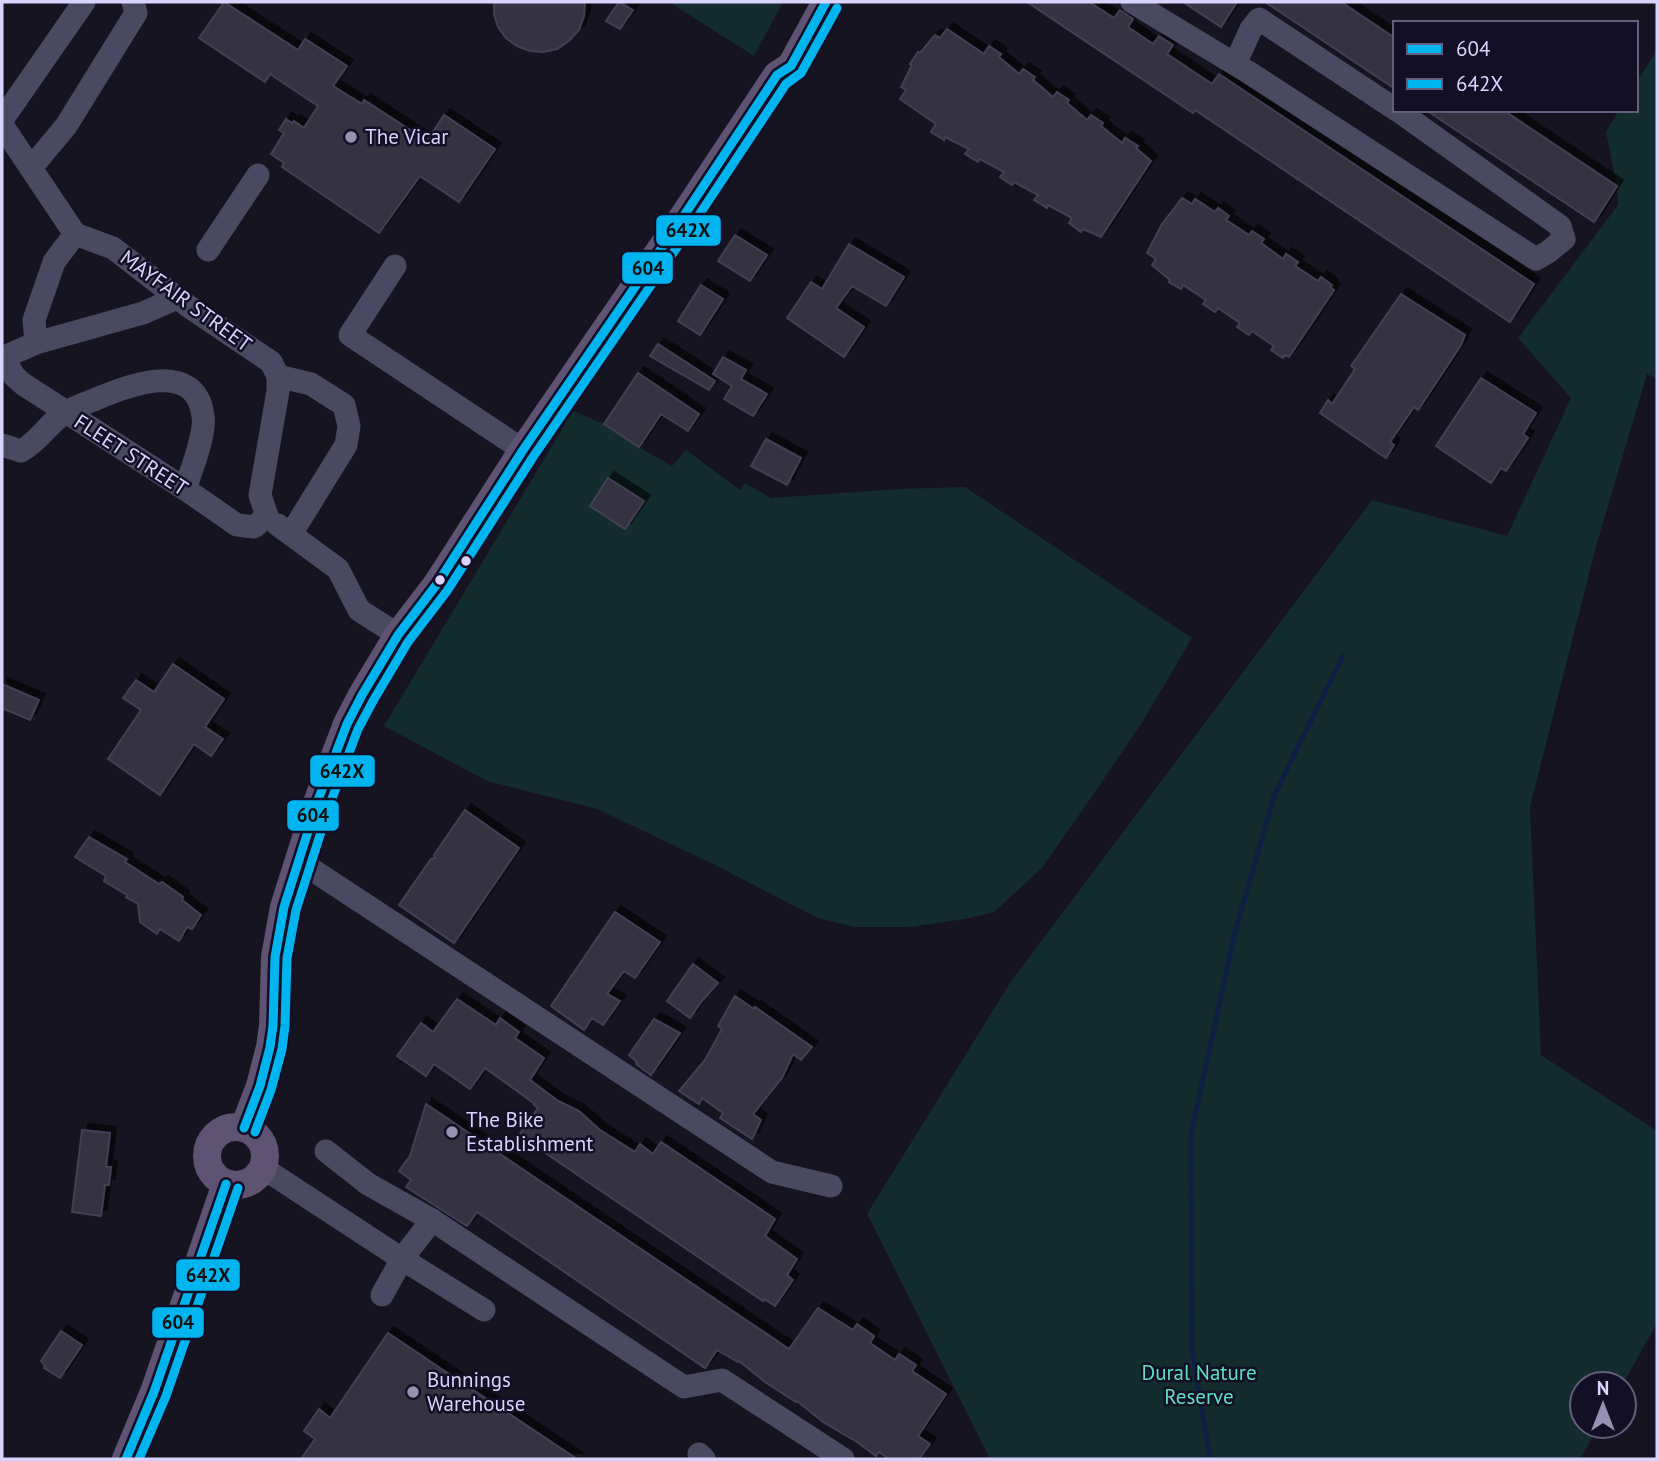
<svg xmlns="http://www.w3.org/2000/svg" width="1659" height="1461" font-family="'PT Sans',sans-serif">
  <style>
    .green { fill: #132c2d }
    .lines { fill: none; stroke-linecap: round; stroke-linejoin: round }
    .stream { stroke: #0d2144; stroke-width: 5 }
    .building { fill: #343243; stroke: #433f54; stroke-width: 2; filter: url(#shadow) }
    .minor { stroke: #4a4962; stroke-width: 23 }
    .major { stroke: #5e5373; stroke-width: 28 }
    .bus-1-casing { stroke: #130f26; stroke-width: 14 }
    .bus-2-casing { stroke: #130f26; stroke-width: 14 }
    .bus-1 { stroke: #00b5ef; stroke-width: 9 }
    .bus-2 { stroke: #00b5ef; stroke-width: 9 }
    .poi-dot { fill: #9591b1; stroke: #130f26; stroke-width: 2.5 }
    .bus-dot { fill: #d9d4ff; stroke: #130f26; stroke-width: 2.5 }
    .labels { text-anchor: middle; stroke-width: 5; stroke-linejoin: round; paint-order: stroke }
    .poi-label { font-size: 21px; fill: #d9d4ff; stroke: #130f26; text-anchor: start }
    .street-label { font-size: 21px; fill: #d9d4ff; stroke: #130f26 }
    .park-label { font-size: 21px; fill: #5fe0c0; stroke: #130f26 }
    .line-badge { stroke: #130f26; stroke-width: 2.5 }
    .pale-badge-label { font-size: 19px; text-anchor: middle; font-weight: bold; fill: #111 }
  </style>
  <defs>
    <filter id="shadow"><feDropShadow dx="6" dy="-6" stdDeviation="0" flood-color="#0009"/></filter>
  </defs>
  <rect width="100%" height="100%" fill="#161421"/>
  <g class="green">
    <path d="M669 2H783L754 56Z"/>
    <path d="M1657 50V379L1647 374 1595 550 1530 807 1541 1055 1657 1131V1323L1623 1384H1582V1426H1599L1580 1459H990L867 1214 1010 983 1372 500 1507 536 1571 398 1518 338 1618 205 1617 186 1606 132 1619 110H1636V83Z"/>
    <path d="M573 411 604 424 639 447 672 466 686 450 740 490 745 483 771 498 899 489 965 487 1192 638 1143 721 1091 798 1041 869 994 912 965 919 910 927H855L818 918 717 866 597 809 487 781 384 726Z"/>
  </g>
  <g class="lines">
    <path class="stream" d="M1210 1459 1192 1351 1191 1134 1235 932 1274 796 1343 656"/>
  </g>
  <g class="building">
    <path d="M224 2 298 50 305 39 347 66 333 86 362 104 364 100 427 141 444 115 495 149 459 202 420 176 379 233 282 167 284 163 271 154 284 133 279 130 286 119 292 123 294 121 304 128 318 106 270 74 265 82 199 38Z"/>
    <path d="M494 2H585L584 16 579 30 569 41 557 49 543 52 530 51 517 46 506 38 498 27 494 14Z"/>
    <path d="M619 2 633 10 620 29 606 21Z"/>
    <path d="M1027 2H1089L1114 18 1120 10 1133 19 1128 27 1153 44 1159 36 1173 45 1167 54 1212 84 1219 74 1534 284 1510 322 1195 110 1193 113Z"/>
    <path d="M1183 2H1237L1221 27Z"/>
    <path d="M1265 2H1341L1395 38V89Z"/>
    <path d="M947 29 984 54 989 46 1001 54 999 57 1019 74 1023 69 1035 77 1033 80 1053 97 1057 92 1069 100 1067 103 1087 120 1091 115 1103 123 1101 126 1122 143 1125 138 1138 146 1136 148 1151 161 1101 237 1083 229 1081 232 1069 223 1072 218 1048 205 1047 208 1034 200 1038 195 1014 182 1012 185 1000 177 1004 172 980 159 978 162 965 154 969 149 945 137 944 140 931 132 936 124 900 99 906 90 901 87 912 65 910 64 918 52 920 53 935 35 940 38Z"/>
    <path d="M1426 110H1503L1617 186 1594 222Z"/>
    <path d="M1182 198 1192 204 1195 199 1215 212 1218 208 1229 216 1226 220 1249 235 1252 231 1264 239 1261 243 1283 259 1286 254 1298 262 1295 266 1318 281 1321 277 1332 285 1330 287 1334 290 1289 357 1285 355 1283 358 1271 350 1274 346 1252 331 1249 335 1237 327 1240 323 1218 308 1215 312 1203 304 1206 300 1183 285 1181 289 1169 282 1170 280 1152 265 1156 259 1147 253 1162 224Z"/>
    <path d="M735 235 767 255 750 281 718 261Z"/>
    <path d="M849 244 904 277 886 306 852 286 836 308 864 327 844 357 787 318 811 282 822 289Z"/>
    <path d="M701 285 723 299 700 335 678 321Z"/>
    <path d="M1401 294 1465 335 1461 345 1428 395 1418 410 1414 407 1390 442 1394 445 1386 458 1320 413 1328 400 1332 404 1355 369 1351 366Z"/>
    <path d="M658 344 715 381 709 390 650 356Z"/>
    <path d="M723 357 746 370 741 379 767 394 753 416 724 399 732 386 713 374Z"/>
    <path d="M638 373 699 414 688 431 661 414 639 447 604 424Z"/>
    <path d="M1481 378 1536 413 1523 434 1528 438 1506 471 1501 468 1491 483 1436 446Z"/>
    <path d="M766 439 801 458 787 485 751 466Z"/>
    <path d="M608 478 644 501 625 529 590 506Z"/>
    <path d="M173 664 224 699 205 727 223 739 211 756 194 744 160 795 108 759 141 710 123 698 136 680 154 692Z"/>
    <path d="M2 684 39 700 30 720 2 708Z"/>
    <path d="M465 810 519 848 454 943 399 905 431 859 435 858 434 855Z"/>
    <path d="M89 837 127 859 125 862 159 884 162 882 183 897 182 900 201 915 192 929 187 927 179 941 160 929 157 934 140 922 138 904 126 897 127 895 104 881 106 876 75 857Z"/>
    <path d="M615 912 660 942 635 978 624 971 607 994 620 1001 603 1025 592 1018 584 1030 551 1006Z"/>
    <path d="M693 964 718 983 701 1002 690 1018 667 1001Z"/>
    <path d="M735 996 754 1009 755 1007 812 1047 801 1060 793 1054 782 1078 753 1114 761 1120 752 1139 720 1118 723 1113 702 1098 699 1104 679 1091 705 1060 722 1029 718 1026Z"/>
    <path d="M457 999 496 1025 500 1018 519 1032 515 1038 544 1058 530 1080 558 1101 579 1111 600 1130 635 1152 640 1144 653 1154 661 1142 775 1219 765 1236 797 1259 787 1275 793 1280 775 1306 764 1299 763 1301 519 1135 538 1108 534 1105 535 1104 485 1068 470 1089 434 1064 426 1076 397 1056 421 1023 433 1032Z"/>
    <path d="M654 1019 680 1033 651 1075 636 1064 637 1062 629 1055Z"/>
    <path d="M426 1104 789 1349 818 1308 853 1330 857 1324 874 1336 870 1343 895 1360 899 1354 916 1365 912 1371 946 1394 918 1436 930 1444 919 1459H889L879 1452 876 1456 857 1442 823 1422 797 1401 796 1402 765 1382 739 1361 738 1362 717 1350 705 1368 477 1212 467 1226 406 1187 411 1180 399 1171 410 1156Z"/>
    <path d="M82 1130 110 1133 106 1167H111L109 1185H105L101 1216 72 1212Z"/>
    <path d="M61 1331 82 1345 60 1378 44 1368 45 1366 41 1361Z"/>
    <path d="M388 1333 452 1376 577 1459H301L315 1439 304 1431 319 1409 330 1418Z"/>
  </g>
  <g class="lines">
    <g class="minor">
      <path d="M1132 2 1248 72 1536 259 1548 252 1564 239 1560 226 1397 110"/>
      <path d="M1235 64 1251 29 1259 19 1395 109"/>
      <path d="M2 120 84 2"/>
      <path d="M2 125 75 234 113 248 188 306 271 362 278 376V391L260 495 267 516"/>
      <path d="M31 168 66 126 136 13 133 2"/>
      <path d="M208 250 258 175"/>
      <path d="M395 266 350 335 523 450"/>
      <path d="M36 343 34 320 54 262 75 234"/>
      <path d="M2 358 36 343 143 313 177 298"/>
      <path d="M4 358 14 376 23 384 185 489 237 525 254 527 267 516"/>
      <path d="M278 376 311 384 344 405 349 426 346 445 291 534"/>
      <path d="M2 445 21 451C40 441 49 422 66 412 75 407 86 403 96 399 129 385 196 359 203 416 206 434 191 471 185 489"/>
      <path d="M278 525 338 569 359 610 398 635"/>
      <path d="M299 861 772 1172 831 1186"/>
      <path d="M326 1151 368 1184 432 1220"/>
      <path d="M263 1168 402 1259 484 1310"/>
      <path d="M382 1295 402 1259 432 1220 684 1387 722 1380 843 1459"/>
      <path d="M699 1454 704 1459"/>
    </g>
    <g class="major">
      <circle cx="236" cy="1156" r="29"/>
      <path d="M244 1128 260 1086 270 1047 273 1026 275 957 284 907 318 800 347 724 362 695 398 635 437 584 523 450 685 214 777 75 791 66 826 2"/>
      <path d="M126 1459 154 1392 226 1184"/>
    </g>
    <defs>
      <g id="bus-1">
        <path d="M244 1128 260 1086 270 1047 273 1026 275 957 284 907 318 800 347 724 362 695 398 635 437 584 523 450 685 214 777 75 791 66 826 2"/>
        <path d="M126 1459 154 1392 226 1184"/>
      </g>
      <g id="bus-2">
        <path d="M255 1132 271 1090 282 1049 285 1026 287 958 296 910 330 804 358 729 373 701 408 642 447 591 533 457 695 221 786 84 801 73 837 8"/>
        <path d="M139 1459 166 1396 238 1188"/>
      </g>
    </defs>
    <use href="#bus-1" class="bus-1-casing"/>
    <use href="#bus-2" class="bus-2-casing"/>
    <use href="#bus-1" class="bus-1"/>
    <use href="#bus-2" class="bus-2"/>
  </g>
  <g class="poi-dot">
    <circle cx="351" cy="137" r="7"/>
    <circle cx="452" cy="1132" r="7"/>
    <circle cx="413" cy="1392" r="7"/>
  </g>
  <g class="bus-dot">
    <circle cx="466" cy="561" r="6"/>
    <circle cx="440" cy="580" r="6"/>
  </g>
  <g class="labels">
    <g class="poi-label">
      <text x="365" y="144">The Vicar</text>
      <text x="466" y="1127">The Bike<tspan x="466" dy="24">Establishment</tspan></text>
      <text x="427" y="1387">Bunnings<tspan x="427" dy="24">Warehouse</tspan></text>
    </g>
    <g class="street-label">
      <text transform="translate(186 301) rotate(36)" y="7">MAYFAIR STREET</text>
      <text transform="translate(131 455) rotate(33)" y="7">FLEET STREET</text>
    </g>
    <g class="park-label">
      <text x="1199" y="1380">Dural Nature<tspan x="1199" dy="24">Reserve</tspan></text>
    </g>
  </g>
  <g class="line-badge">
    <rect x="655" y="214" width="67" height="33" rx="7" fill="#00b5ef"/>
    <rect x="621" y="251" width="53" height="34" rx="7" fill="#00b5ef"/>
    <rect x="309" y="754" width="67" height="34" rx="7" fill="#00b5ef"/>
    <rect x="286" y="799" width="54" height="33" rx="7" fill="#00b5ef"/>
    <rect x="175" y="1258" width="66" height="34" rx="7" fill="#00b5ef"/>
    <rect x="151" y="1306" width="54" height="33" rx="7" fill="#00b5ef"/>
  </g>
  <g class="pale-badge-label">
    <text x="688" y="237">642X</text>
    <text x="648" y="275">604</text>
    <text x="342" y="778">642X</text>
    <text x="313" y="822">604</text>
    <text x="208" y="1282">642X</text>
    <text x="178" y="1329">604</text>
  </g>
  <rect width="1659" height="1461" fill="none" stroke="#d9d4ff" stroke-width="7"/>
  <rect x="1393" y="21" width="245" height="91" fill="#130f26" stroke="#625e7d" stroke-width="2"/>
  <rect x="1407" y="44" width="35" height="10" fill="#00b5ef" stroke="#625e7d" stroke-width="2"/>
  <text x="1456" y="56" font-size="21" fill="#d9d4ff">604</text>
  <rect x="1407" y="79" width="35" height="10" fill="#00b5ef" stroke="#625e7d" stroke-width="2"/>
  <text x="1456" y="91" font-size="21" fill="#d9d4ff">642X</text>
  <g transform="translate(1603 1405)"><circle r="33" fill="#130f26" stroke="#625e7d" stroke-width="2"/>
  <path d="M0-5L12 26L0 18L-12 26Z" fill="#9591b1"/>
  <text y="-10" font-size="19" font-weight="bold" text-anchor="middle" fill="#d9d4ff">N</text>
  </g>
</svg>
